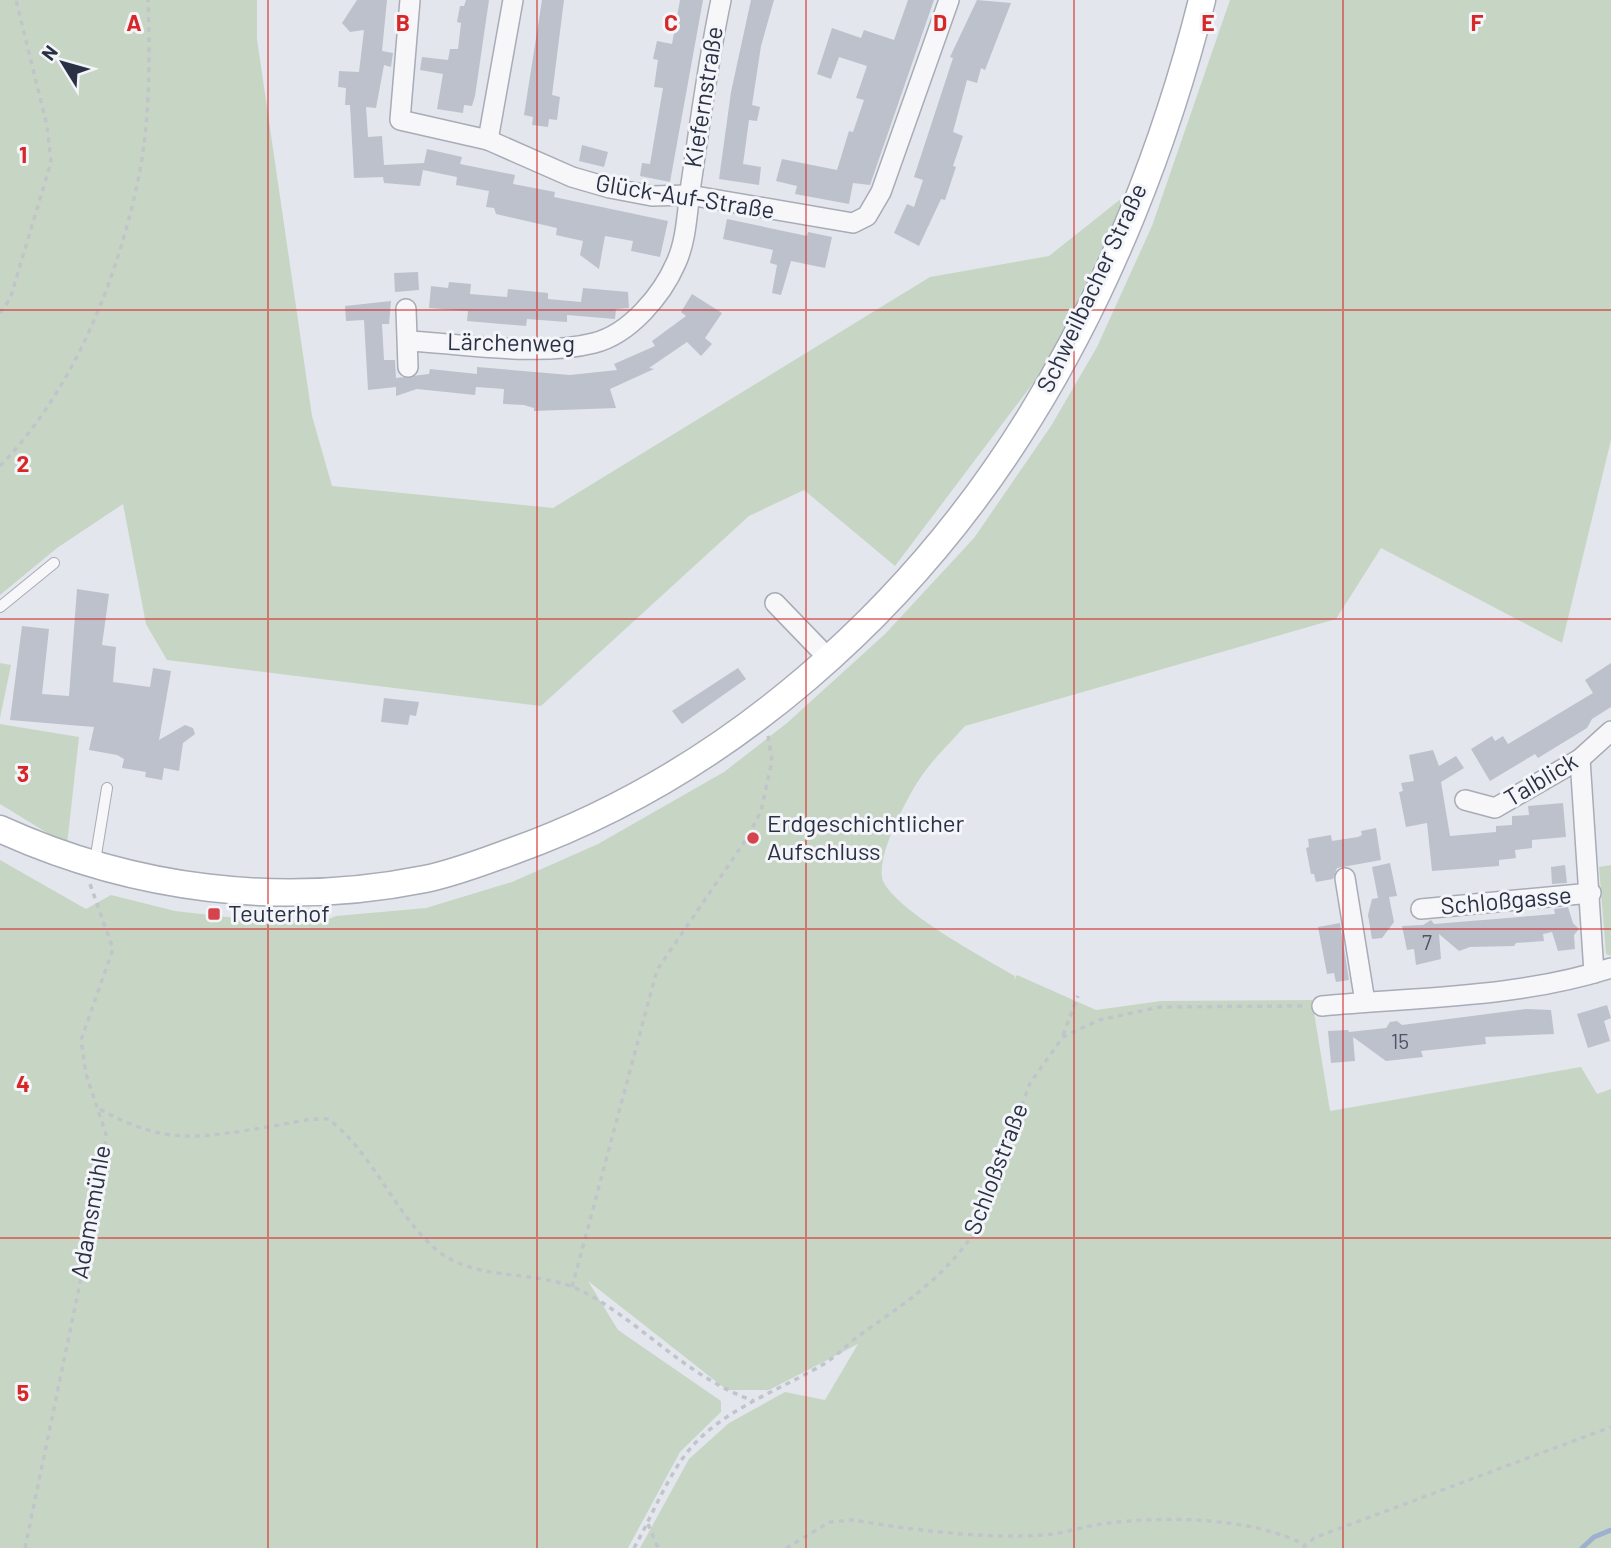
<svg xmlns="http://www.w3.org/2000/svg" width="1611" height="1548" font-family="Barlow,sans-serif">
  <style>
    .green { fill: #c7d6c4 }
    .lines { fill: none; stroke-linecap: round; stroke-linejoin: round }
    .stream { stroke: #9db0cd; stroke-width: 5 }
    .building { fill: #bdc1cc }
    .lane-casing { stroke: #a8acb7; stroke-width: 12 }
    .street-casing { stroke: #a8acb7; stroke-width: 22 }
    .secondary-casing { stroke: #a8acb7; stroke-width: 29 }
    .path { stroke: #c2c4cb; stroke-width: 3.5; stroke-dasharray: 5 5; stroke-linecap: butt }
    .lane { stroke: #f7f7fa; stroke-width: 10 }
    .street { stroke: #f7f7fa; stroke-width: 19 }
    .secondary { stroke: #fff; stroke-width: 26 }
    .grid { fill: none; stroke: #d62828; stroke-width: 2; stroke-opacity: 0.55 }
    .poi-dot { fill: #d5444c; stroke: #f4f5f9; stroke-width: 2.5 }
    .labels { text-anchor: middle; stroke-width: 6; stroke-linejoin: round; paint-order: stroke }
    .number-label { font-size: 21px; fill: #4f5567 }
    .street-label { font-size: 24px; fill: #2a3145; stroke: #f4f5f9 }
    .poi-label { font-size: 24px; fill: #2a3145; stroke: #f4f5f9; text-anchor: start }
    .grid-label { font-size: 23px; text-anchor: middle; font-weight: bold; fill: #d62828; stroke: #f4f5f9; stroke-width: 6; stroke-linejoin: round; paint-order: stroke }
  </style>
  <rect width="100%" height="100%" fill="#e3e6ec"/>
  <g class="green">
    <path d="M0 0H257V39L312 416 332 486 553 508 930 277 1049 256 1127 194 1049 362 895 566 804 490 749 516 541 706 167 660 146 624 123 504 57 548 0 595Z"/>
    <path d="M1230 0H1611V440L1562 643 1381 548 1336 619 965 726C951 742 935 757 923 774 909 793 872 862 884 883 902 914 982 957 1015 976L1014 980 1017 975 1096 1010 1161 1001 1312 1000 1330 1111 1581 1067 1597 1094 1611 1089V1548H640L689 1459 729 1423 785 1392 825 1400 858 1344 769 1390H727L588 1281 618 1330 721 1401V1412L680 1452 628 1548H0V860L86 909 111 895 175 911 236 918 322 922 336 916 426 908 512 882 598 844 724 772 787 723 885 634 974 538 1051 426 1097 347 1152 226Z"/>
    <path d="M0 663 11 665 0 718Z"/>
    <path d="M0 724 79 737 67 845 0 804Z"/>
    <path d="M1611 865V956L1606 954 1599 867Z"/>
  </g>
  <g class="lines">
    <path class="stream" d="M1582 1548 1594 1537 1611 1530"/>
  </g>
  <g class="building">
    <path d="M357 0H387L382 51 393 53 391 67 384 65 376 108 366 107 368 137 382 136 384 165 424 163 427 149 462 157 460 164 515 175 513 184 555 192 554 197 668 221 660 257 631 251 633 241 605 236 599 269 580 255 583 241 556 235 557 228 496 214 494 208 486 207 489 191 456 185 457 177 423 170 420 186 384 183 383 177 354 178 350 105H345L346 88 338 87 339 71 359 72 364 30 350 32 342 23Z"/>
    <path d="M466 0H489L475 96 472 106 464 105 463 113 437 109 443 74 420 70 422 57 448 60 450 49H458L461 23 457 22 460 6H464Z"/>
    <path d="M542 0H564L552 95 560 97 557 120 549 119 548 127 532 125 533 117 524 115Z"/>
    <path d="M680 0H703L670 182 640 176 642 163 650 164 663 88 654 87 658 60 653 59 657 41 672 44Z"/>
    <path d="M751 0H774L761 46 752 105 760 107 757 121 749 120 744 157 743 164 761 167 759 185 719 179 731 92Z"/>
    <path d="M908 0H934L870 185 853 183 849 204 795 194 797 186 776 181 782 159 837 170 849 131 853 132 864 100 856 98 867 66 839 57 831 79 817 74 832 28 861 38 864 30 894 40Z"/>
    <path d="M977 0 1011 3 985 70 981 68 977 83 967 80 953 132 963 136 953 166 956 167 945 200 941 199 919 246 894 233 907 204 914 207 923 180 914 177 953 58 950 57Z"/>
    <path d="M582 145 608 152 604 167 579 161Z"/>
    <path d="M727 219 807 236 808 232 832 237 825 268 791 261 781 295 772 293 777 265 770 263 773 250 723 239Z"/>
    <path d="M418 272 419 290 395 292 394 273Z"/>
    <path d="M449 282 471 284 470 294 507 297 508 289 548 293V299L581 302 583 288 628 292 629 308 616 309 615 319 567 315V322L527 319 526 326 467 321 468 311 429 308 431 286 448 288Z"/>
    <path d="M692 294 722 313 705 338 712 344 701 356 687 342 649 368 654 369 610 389 616 408 534 411V408L524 405 503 404 504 389 476 387 475 395 417 389 396 396V387L368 390 364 320 346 321 345 306 391 301 389 324H382L384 360H395L396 378 429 374 430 369 477 374V367L570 375 617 370 614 364 655 346 652 341 686 316 681 312Z"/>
    <path d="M77 589 109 594 102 645 116 647 113 682 150 687 153 668 171 671 159 740 185 725 193 728 195 734 183 743 179 771 164 768 162 780 145 777 146 772 122 768 124 759 117 755 89 750 94 727 10 720 22 626 49 629 42 694 69 696Z"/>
    <path d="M1611 663V707L1592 719 1587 728 1538 758 1535 754 1490 781 1471 749 1492 736 1495 741 1503 736 1508 744 1593 693 1585 680Z"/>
    <path d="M738 668 746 679 682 724 672 711Z"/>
    <path d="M384 698 419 702 416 716 410 715 408 725 381 722Z"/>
    <path d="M1433 750 1439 766 1456 756 1464 768 1441 782 1450 836 1496 832V826L1512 825V816L1529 815 1528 806 1563 803 1566 837 1532 840V848L1515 850 1516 858 1499 860V866L1432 871 1427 823 1406 827 1399 792 1403 791 1401 783 1414 781 1409 755Z"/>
    <path d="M1376 828 1381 860 1337 868 1333 879 1316 882 1314 874H1311L1306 848 1309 847 1308 839 1331 835 1332 841 1358 837 1362 835 1361 831Z"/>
    <path d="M1390 863 1397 896 1389 897 1394 922 1382 938 1372 939 1368 915 1372 899 1378 898 1372 867Z"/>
    <path d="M1565 865 1567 883 1552 884 1551 867Z"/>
    <path d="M1568 907 1573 923 1579 929 1574 935 1575 949 1558 951 1552 932 1543 934 1544 941 1516 943 1514 946 1470 947 1459 951 1439 934 1441 959 1416 965 1414 949 1407 950 1402 926 1423 925 1431 920 1434 924 1555 914 1554 909Z"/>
    <path d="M1340 923 1349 980 1336 982 1334 973 1327 974 1318 927Z"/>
    <path d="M1607 1005 1611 1018 1604 1021 1610 1041 1588 1048 1577 1014Z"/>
    <path d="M1526 1009 1551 1010 1554 1034 1485 1037 1486 1044 1421 1051 1423 1057 1386 1061 1353 1037 1355 1061 1331 1063 1328 1031 1348 1030 1349 1032 1386 1028 1390 1022 1397 1021 1402 1025Z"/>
  </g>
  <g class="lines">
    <defs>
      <g id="lane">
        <path d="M0 607 54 563"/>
        <path d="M95 861 107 788"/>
      </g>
      <g id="street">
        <path d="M410 0 400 120 488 140 572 177 610 188 652 196 689 195 853 223 867 216 881 192 949 0"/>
        <path d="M488 140 513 0"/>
        <path d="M406 309 408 367"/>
        <path d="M408 341C465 344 539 357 594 343 630 334 662 295 676 263 687 239 687 210 691 184 700 123 708 61 721 0"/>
        <path d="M775 603 828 658"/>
        <path d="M1580 759 1594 973"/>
        <path d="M1465 800 1495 808 1580 759 1611 731"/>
        <path d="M1345 878 1365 1002"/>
        <path d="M1421 909 1591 893"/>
        <path d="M1322 1006C1418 997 1518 998 1611 968"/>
      </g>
      <path id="secondary" d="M0 829C134 890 281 908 425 879 455 873 485 861 513 851 728 774 911 610 1030 417 1108 291 1166 144 1202 0"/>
    </defs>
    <use href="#lane" class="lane-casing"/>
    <use href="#street" class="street-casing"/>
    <use href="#secondary" class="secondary-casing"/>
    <g class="path">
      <path d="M0 313 10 299 51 162 47 126 16 0"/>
      <path d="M0 466C74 390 118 278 139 176 150 119 150 57 148 0"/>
      <path d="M1063 1035 1078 996"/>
      <path d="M100 1109C166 1147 203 1137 274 1126 292 1123 310 1118 328 1119 371 1151 391 1206 429 1243 471 1286 534 1266 584 1292 645 1325 686 1377 754 1401"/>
      <path d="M572 1287 657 970 747 838 761 811 772 761 768 735"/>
      <path d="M648 1524 658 1548"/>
      <path d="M25 1548 103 1172 106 1134 86 1074 81 1040 113 949 90 884"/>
      <path d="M634 1548C651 1518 665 1482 685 1455 720 1409 780 1391 827 1362 840 1353 851 1341 864 1332 911 1299 944 1277 977 1229L1030 1083 1063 1037 1099 1020 1160 1007 1305 1006"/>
      <path d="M786 1548 830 1522 852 1520C915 1530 979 1539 1043 1535 1062 1534 1081 1527 1101 1524 1161 1516 1250 1516 1305 1545"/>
      <path d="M1303 1548 1314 1538 1611 1427"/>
    </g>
    <use href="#lane" class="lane"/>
    <use href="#street" class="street"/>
    <use href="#secondary" class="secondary"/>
  </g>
  <path class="grid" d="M268 0V1548M537 0V1548M806 0V1548M1074 0V1548M1343 0V1548M0 310H1611M0 619H1611M0 929H1611M0 1238H1611"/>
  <g class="poi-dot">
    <circle cx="753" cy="838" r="7"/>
    <rect x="207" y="907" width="14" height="14" rx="3.5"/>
  </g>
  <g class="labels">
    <g class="number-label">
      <text x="1427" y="950">7</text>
      <text x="1400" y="1049">15</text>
    </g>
    <g class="street-label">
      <text transform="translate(704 97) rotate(-81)" y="8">Kiefernstraße</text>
      <text transform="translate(685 197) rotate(9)" y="8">Glück-Auf-Straße</text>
      <text transform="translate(1092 288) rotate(-65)" y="8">Schweilbacher Straße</text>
      <text transform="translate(511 343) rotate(1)" y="8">Lärchenweg</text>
      <text transform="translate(1541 780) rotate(-31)" y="8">Talblick</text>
      <text transform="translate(1506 901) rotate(-5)" y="8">Schloßgasse</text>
      <text transform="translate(996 1169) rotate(-69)" y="8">Schloßstraße</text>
      <text transform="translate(91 1212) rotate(-80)" y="8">Adamsmühle</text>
    </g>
    <g class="poi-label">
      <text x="767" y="832">Erdgeschichtlicher<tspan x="767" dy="28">Aufschluss</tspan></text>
      <text x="228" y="922">Teuterhof</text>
    </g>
  </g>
  <g class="grid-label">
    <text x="134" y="31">A</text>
    <text x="403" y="31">B</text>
    <text x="671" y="31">C</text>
    <text x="940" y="31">D</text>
    <text x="1208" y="31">E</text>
    <text x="1477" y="31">F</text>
    <text x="23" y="163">1</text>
    <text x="23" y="472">2</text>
    <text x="23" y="782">3</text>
    <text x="23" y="1092">4</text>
    <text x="23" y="1401">5</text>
  </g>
  <g transform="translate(63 63) rotate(307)" stroke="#f4f5f9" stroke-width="5" paint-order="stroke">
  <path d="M0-5L12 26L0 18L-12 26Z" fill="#2a3145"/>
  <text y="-10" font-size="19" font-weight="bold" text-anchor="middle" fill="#2a3145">N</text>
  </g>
</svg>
